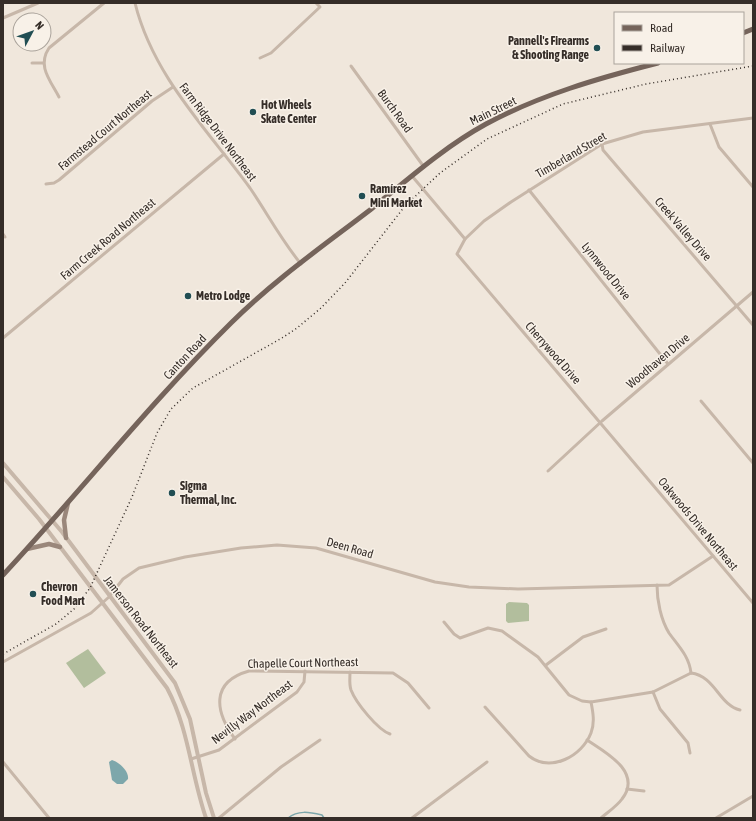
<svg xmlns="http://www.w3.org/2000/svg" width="756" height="821" font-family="'Asap Condensed',sans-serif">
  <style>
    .green { fill: #b2be9d }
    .water { fill: #7da7ab }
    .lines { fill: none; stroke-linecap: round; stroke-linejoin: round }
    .stream { stroke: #7da7ab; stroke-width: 1.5 }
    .minor { stroke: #c7b7a9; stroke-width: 3 }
    .tertiary { stroke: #c7b7a9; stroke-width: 4 }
    .secondary { stroke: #9a877b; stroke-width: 4.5 }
    .primary { stroke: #75645b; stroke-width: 5 }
    .rail { stroke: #352d28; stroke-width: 1.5; stroke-dasharray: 1 3; stroke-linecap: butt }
    .poi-dot { fill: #214e53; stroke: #f8f1e8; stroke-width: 1.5 }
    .labels { text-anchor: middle; stroke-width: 3; stroke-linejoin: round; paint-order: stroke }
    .poi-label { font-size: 12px; font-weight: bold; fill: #352d28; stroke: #f8f1e8; text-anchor: start }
    .street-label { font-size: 12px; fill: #352d28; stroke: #f8f1e8 }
  </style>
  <rect width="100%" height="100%" fill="#f0e7dc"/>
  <g class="green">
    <path d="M509 602 527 603 529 605V621L508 623 506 621V604Z"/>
    <path d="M88 649 106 673 84 688 66 663Z"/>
  </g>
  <path class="water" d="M112 760C119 762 129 771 128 779L123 784H117L112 780 109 762Z"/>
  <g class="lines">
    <path class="stream" d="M288 818C298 810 309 812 322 815L324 818"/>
    <g class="minor">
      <path d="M135 3C153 76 207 129 250 188 267 213 282 241 301 264"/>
      <path d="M3 18 38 3"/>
      <path d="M260 58 271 53 320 7 316 3"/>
      <path d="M32 63H43"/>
      <path d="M351 66 424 167"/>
      <path d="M59 97C50 80 37 66 49 48L104 3"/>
      <path d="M753 118 643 132 602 144 511 202 484 221 465 239 457 254 753 603"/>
      <path d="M710 124 719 147 753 187"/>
      <path d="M602 144 603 150 753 325"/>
      <path d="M412 176 465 239"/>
      <path d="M46 184 54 183 59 180 152 101 173 87"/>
      <path d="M529 190 668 364"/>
      <path d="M3 234 5 237"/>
      <path d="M3 338 224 154"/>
      <path d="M701 401 753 463"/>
      <path d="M548 471 602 421 753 292"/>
      <path d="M657 585C657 601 661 620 669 633 679 647 689 656 691 673"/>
      <path d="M444 622 454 634 460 638 488 628 502 631 538 657 569 695 582 701 591 702 653 692 691 673C715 676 719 705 740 710"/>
      <path d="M3 662 91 613 109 597 123 579 139 568 185 557 241 548 277 545 316 548 435 582 469 587 518 589 669 585 713 556"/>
      <path d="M546 665 583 637 606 629"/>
      <path d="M350 672C350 678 349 684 351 690 356 703 378 730 390 734"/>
      <path d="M653 692 660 709 688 743 690 753"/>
      <path d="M485 707 529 756C551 773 582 756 591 733 595 723 593 712 591 702"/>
      <path d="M235 739C215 712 210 682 249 671L393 673 408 683 429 708"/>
      <path d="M587 740C605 752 643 772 622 799 617 806 608 812 601 818"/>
      <path d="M191 759 219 750 297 692 304 682 305 671"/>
      <path d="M3 762 49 818"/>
      <path d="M627 789 644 791"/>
      <path d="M219 818 281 767 320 740"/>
      <path d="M412 818 487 762"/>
      <path d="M716 818 753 796"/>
    </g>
    <g class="tertiary">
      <path d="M3 463 62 532 175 683 190 719 206 793 214 818"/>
      <path d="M3 477 39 519 167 688C189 729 191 775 206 818"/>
    </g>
    <g class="secondary">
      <path d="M66 538 64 520 68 503"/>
      <path d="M27 549 49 544 60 547"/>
    </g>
    <g class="primary">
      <path d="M743 33 753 29"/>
      <path d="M3 575C80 492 151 402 231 323 273 281 323 246 370 210 407 180 444 147 486 124 540 95 599 78 658 63"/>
    </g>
    <path class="rail" d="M3 654 56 624 74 609 90 588 132 497 157 433 171 409 193 388 282 338 297 328 321 308 345 283 405 206 440 173 487 139 563 104 646 84 753 66"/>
  </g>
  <g class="poi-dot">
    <circle cx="597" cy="48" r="4"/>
    <circle cx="253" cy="112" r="4"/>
    <circle cx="362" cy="196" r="4"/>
    <circle cx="188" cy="296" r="4"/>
    <circle cx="172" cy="493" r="4"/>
    <circle cx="33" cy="594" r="4"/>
  </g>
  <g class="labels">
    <g class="poi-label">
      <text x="589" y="45" text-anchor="end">Pannell's Firearms<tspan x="589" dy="14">&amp; Shooting Range</tspan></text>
      <text x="261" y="109">Hot Wheels<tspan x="261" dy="14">Skate Center</tspan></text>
      <text x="370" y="193">Ramírez<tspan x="370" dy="14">Mini Market</tspan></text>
      <text x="196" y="300">Metro Lodge</text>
      <text x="180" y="490">Sigma<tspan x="180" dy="14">Thermal, Inc.</tspan></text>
      <text x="41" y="591">Chevron<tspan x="41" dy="14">Food Mart</tspan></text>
    </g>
    <g class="street-label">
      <text transform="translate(395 111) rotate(54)" y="4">Burch Road</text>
      <text transform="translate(493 111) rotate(-26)" y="4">Main Street</text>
      <text transform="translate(105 130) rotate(-40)" y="4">Farmstead Court Northeast</text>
      <text transform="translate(218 132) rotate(53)" y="4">Farm Ridge Drive Northeast</text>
      <text transform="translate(571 155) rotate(-30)" y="4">Timberland Street</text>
      <text transform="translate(683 229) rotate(49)" y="4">Creek Valley Drive</text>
      <text transform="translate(108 239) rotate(-40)" y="4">Farm Creek Road Northeast</text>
      <text transform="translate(606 271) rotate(51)" y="4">Lynnwood Drive</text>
      <text transform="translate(553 353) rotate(49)" y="4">Cherrywood Drive</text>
      <text transform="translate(185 357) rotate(-47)" y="4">Canton Road</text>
      <text transform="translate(658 361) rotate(-40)" y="4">Woodhaven Drive</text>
      <text transform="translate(698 524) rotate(50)" y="4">Oakwoods Drive Northeast</text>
      <text transform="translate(350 548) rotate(16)" y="4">Deen Road</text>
      <text transform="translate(141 622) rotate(52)" y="4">Jamerson Road Northeast</text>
      <text transform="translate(303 663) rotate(-1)" y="4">Chapelle Court Northeast</text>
      <text transform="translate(252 712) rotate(-37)" y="4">Nevilly Way Northeast</text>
    </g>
  </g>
  <rect width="756" height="821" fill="none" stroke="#352d28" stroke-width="8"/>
  <rect x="614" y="12" width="130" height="52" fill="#f8f1e8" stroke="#aaa39b"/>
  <rect x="622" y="25" width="20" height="6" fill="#75645b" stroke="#aaa39b"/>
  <text x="650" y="32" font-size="12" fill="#352d28">Road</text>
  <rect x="622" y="45" width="20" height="6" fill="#352d28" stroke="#aaa39b"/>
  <text x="650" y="52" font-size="12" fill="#352d28">Railway</text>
  <g transform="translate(32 32) rotate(49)"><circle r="19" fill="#f8f1e8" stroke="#aaa39b"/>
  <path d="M0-3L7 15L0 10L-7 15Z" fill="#214e53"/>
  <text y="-6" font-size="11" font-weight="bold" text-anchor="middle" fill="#352d28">N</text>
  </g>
</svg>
